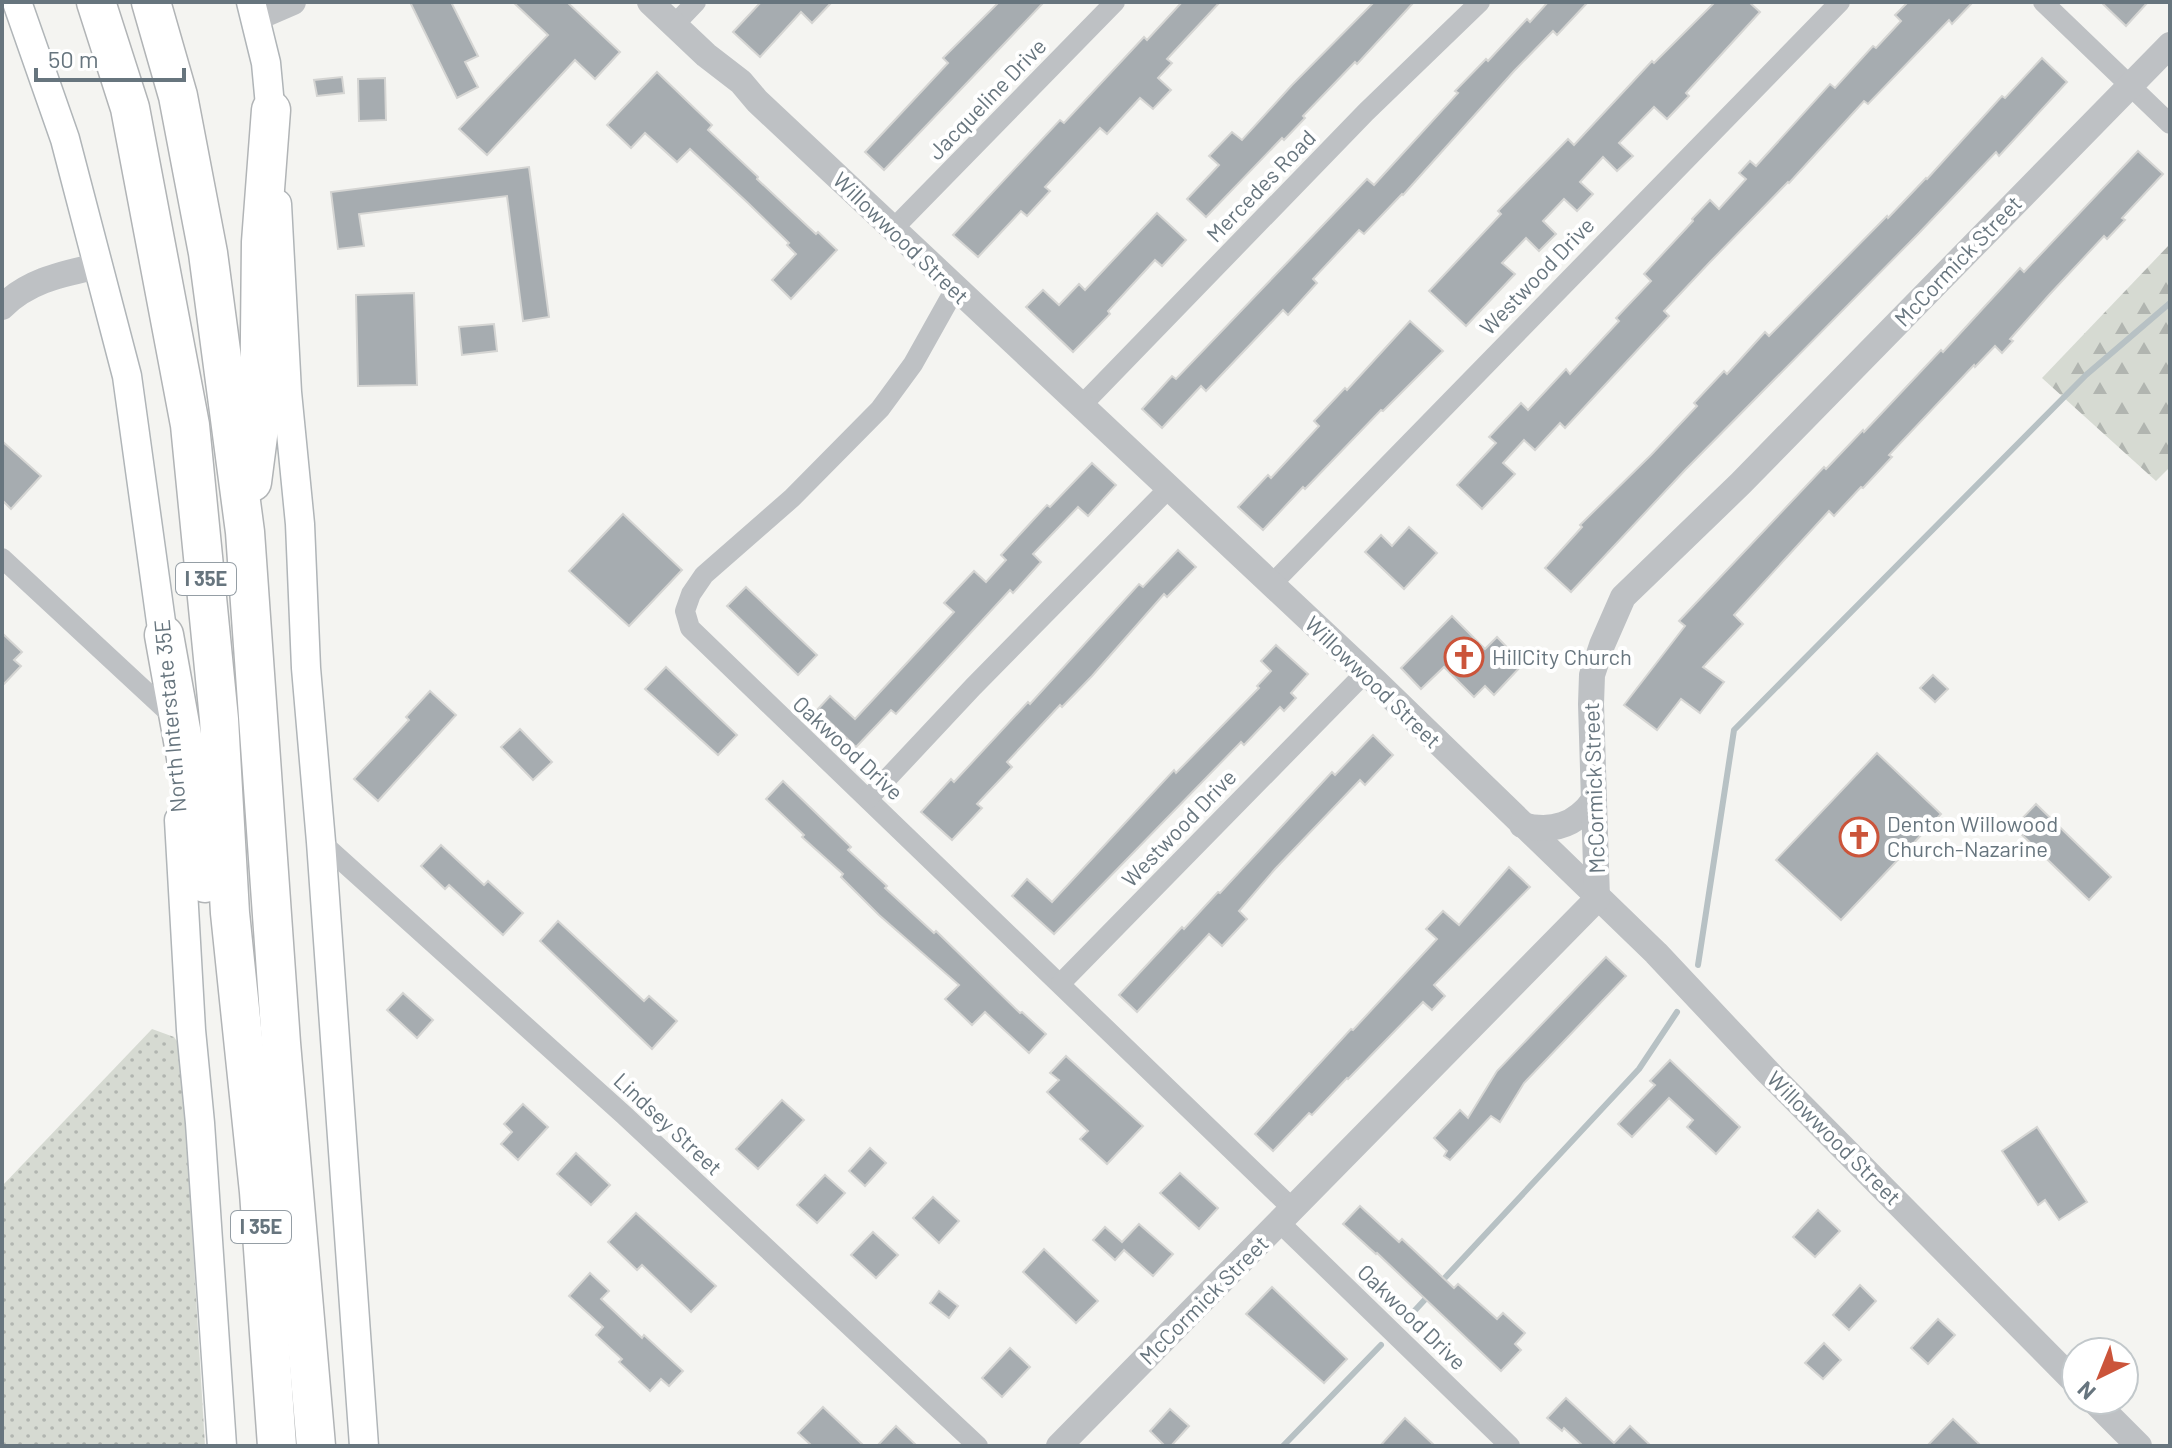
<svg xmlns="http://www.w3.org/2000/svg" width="2172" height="1448" font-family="Barlow,sans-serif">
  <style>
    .grass { fill: url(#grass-dots) }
    .forest { fill: url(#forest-firs) }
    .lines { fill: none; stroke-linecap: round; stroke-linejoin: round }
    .stream { stroke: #b7c1c4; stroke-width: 6 }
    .building { fill: #a6acb0; stroke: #d5d5d3; stroke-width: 2 }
    .secondary-casing { stroke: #b0b5b8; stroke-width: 31 }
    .motorway-casing { stroke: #b1b4b6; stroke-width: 41 }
    .minor { stroke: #bec1c4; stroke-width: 20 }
    .tertiary { stroke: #bec1c4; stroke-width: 26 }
    .secondary { stroke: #fff; stroke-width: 28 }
    .motorway { stroke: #fff; stroke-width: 38 }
    .labels { text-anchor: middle; stroke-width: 8; stroke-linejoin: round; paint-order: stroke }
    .shield { fill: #fff; stroke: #959ea5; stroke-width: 2 }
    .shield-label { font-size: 20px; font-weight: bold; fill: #67757e }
    .street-label { font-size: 22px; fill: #67757e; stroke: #fff }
    .poi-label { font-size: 22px; fill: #67757e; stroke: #fff; text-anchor: start }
  </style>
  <defs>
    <pattern id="grass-dots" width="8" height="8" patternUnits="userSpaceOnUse" patternTransform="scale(2)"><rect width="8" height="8" fill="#d6dad2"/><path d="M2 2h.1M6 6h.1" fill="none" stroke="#b1b5b0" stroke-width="1.8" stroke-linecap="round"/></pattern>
    <pattern id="forest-firs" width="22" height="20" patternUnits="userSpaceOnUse" patternTransform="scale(2)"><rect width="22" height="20" fill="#d6dad2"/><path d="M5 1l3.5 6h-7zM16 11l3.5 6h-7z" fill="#b1b5b0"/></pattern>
  </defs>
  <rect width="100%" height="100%" fill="#f4f4f1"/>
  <path class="grass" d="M152 1029 174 1037 181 1047 205 1446H2V1186Z"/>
  <path class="forest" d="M2170 244V467L2156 481 2042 378Z"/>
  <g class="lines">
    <g class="stream">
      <path d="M1698 965 1734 730 2086 375 2170 303"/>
      <path d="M1441 1282 1639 1069 1677 1012"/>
      <path d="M1406 1320 1431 1293"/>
      <path d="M1283 1446 1381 1345"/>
    </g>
  </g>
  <g class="building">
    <path d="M410 2H451L478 56 465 62 478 87 457 98Z"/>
    <path d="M513 2H567L620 52 595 79 575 60 487 155 459 129 548 35Z"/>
    <path d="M761 2H832L812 23 801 12 760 57 733 32Z"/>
    <path d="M999 2H1044L884 170 865 152 948 63 943 58Z"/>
    <path d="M1182 2H1220L1167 59 1172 63 1158 78 1171 90 1153 109 1140 98 1107 134 1100 128 1045 187 1050 191 1027 216 1021 211 978 257 953 235 1060 120 1064 123 1144 37 1147 40Z"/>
    <path d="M1374 2H1414L1357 64 1355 62 1303 116 1305 118 1284 140 1282 138 1206 217 1187 199 1219 165 1209 156 1232 132 1242 140 1292 85Z"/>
    <path d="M1548 2H1588L1557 35 1553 31 1514 71 1403 195 1402 194 1364 234 1359 230 1313 279 1317 283 1288 315 1283 310 1206 391 1201 386 1162 428 1142 409 1172 376 1176 379 1367 179 1374 185 1458 93 1455 91 1486 59 1488 61 1527 19 1530 22Z"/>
    <path d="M1715 2H1749L1760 12 1686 93 1689 96 1667 119 1654 107 1619 143 1633 156 1617 171 1603 157 1580 182 1593 194 1577 211 1564 199 1543 221 1556 234 1539 251 1526 238 1502 263 1515 274 1466 326 1429 291 1501 214 1498 211 1568 139 1574 145 1652 61 1654 63Z"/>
    <path d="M1908 2H1973L1952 24 1949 20 1868 104 1864 101 1789 183 1788 182 1710 262 1664 311 1669 316 1565 428 1560 423 1535 450 1524 440 1503 463 1515 474 1482 509 1457 485 1496 443 1489 437 1521 403 1528 410 1566 369 1570 374 1619 321 1616 318 1651 281 1644 274 1693 221 1692 219 1710 200 1719 209 1746 179 1739 173 1750 161 1756 166 1830 84 1835 88 1873 46 1876 48 1901 21 1895 15Z"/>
    <path d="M2101 2H2148L2126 26Z"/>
    <path d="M2042 58 2067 82 1999 156 1996 152 1919 233 1685 470 1571 592 1545 568 1582 527 1580 525 1651 455 1697 406 1694 403 1724 371 1727 374 1765 332 1769 336 1887 216 1888 218 1926 178 1927 179 2002 96 2005 98Z"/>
    <path d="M657 72 712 125 708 130 758 177 757 179 816 234 818 232 837 250 791 299 772 280 796 254 787 245 789 243 748 203 690 149 677 162 645 133 631 148 607 125Z"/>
    <path d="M342 77 344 93 317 96 314 80Z"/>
    <path d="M385 78 386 120 359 121 358 79Z"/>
    <path d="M2138 151 2163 174 2122 218 2125 220 2107 239 2104 236 2049 295 2010 339 2013 341 2002 353 1995 346 1975 367 1974 365 1889 455 1892 457 1863 488 1861 487 1834 516 1829 511 1734 615 1743 624 1703 667 1724 682 1700 713 1681 699 1657 730 1624 705 1685 626 1679 621 1824 467 1826 469 1863 430 1864 432 1941 350 1943 352 2020 268 2024 272Z"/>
    <path d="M529 167 549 317 523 321 507 196 359 214 364 246 338 249 331 192Z"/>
    <path d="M1157 213 1186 240 1162 266 1155 260 1108 311 1110 314 1073 352 1026 307 1043 290 1059 305 1079 284 1085 290Z"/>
    <path d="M414 293 417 385 358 386 356 295Z"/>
    <path d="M1410 321 1443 351 1383 411 1381 410 1305 489 1303 487 1263 530 1238 507 1268 475 1271 478 1319 426 1314 421 1345 388 1347 390Z"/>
    <path d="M494 324 497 351 462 355 459 327Z"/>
    <path d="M2 441 41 476 11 509 2 500Z"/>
    <path d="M1092 463 1116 485 1088 516 1078 507 1033 554 1041 562 1013 593 1010 590 896 714 891 710 856 747 817 710 830 696 855 719 954 612 944 603 974 571 986 582 1006 560 1001 555 1023 531 1047 505 1050 507Z"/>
    <path d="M623 514 682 570 629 626 569 571Z"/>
    <path d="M1409 527 1437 553 1404 589 1365 552 1381 535 1392 546Z"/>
    <path d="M1178 550 1196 567 1167 597 1164 594 1092 676 1062 707 1060 705 1007 762 1012 767 977 804 982 808 952 840 921 812 951 779 954 782 1028 702 1030 704 1139 584 1143 587Z"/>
    <path d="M746 587 817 655 798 675 727 606Z"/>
    <path d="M1452 616 1485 649 1497 637 1523 664 1494 695 1485 686 1474 697 1444 667 1421 689 1401 668Z"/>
    <path d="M2 633 22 652 14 660 21 666 2 686Z"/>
    <path d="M1276 645 1308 674 1291 693 1296 698 1284 711 1280 707 1244 745 1241 742 1054 934 1012 896 1027 879 1052 902 1174 770 1176 773 1259 688 1257 686 1271 671 1261 661Z"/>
    <path d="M666 667 737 735 718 755 645 689Z"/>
    <path d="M1933 675 1948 689 1935 702 1920 688Z"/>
    <path d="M430 691 456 715 378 801 354 779 409 720 406 717Z"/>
    <path d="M520 729 552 762 533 780 501 747Z"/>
    <path d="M1373 735 1393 755 1365 785 1360 780 1275 869 1239 911 1247 919 1222 946 1209 934 1137 1012 1119 995 1182 927 1184 929 1218 892 1220 893 1332 772 1335 775Z"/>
    <path d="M1877 753 1941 814 1841 920 1776 860Z"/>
    <path d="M783 781 851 847 848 850 887 886 885 888 934 933 936 931 1020 1013 1022 1012 1046 1034 1029 1053 985 1012 972 1025 945 999 959 985 879 915 841 877 843 874 802 837 804 835 766 799Z"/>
    <path d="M2036 804 2111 877 2089 900 2014 827Z"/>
    <path d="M441 845 484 885 488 881 523 913 503 935 449 885 445 889 421 866Z"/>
    <path d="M1509 867 1530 887 1434 985 1445 996 1432 1010 1423 1002 1348 1079 1347 1078 1312 1115 1309 1113 1273 1151 1255 1134 1351 1029 1353 1030 1437 939 1426 929 1443 911 1459 925Z"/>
    <path d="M558 921 644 1001 649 996 677 1021 652 1049 540 941Z"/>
    <path d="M1606 957 1626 976 1524 1083 1500 1122 1491 1116 1450 1160 1444 1156 1447 1151 1434 1138 1460 1110 1468 1118 1497 1071Z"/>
    <path d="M403 993 433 1020 417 1038 387 1010Z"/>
    <path d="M1066 1056 1143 1126 1107 1164 1080 1139 1088 1131 1047 1092 1059 1080 1050 1073Z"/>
    <path d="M1670 1060 1740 1127 1716 1154 1687 1127 1693 1120 1669 1098 1632 1137 1618 1124 1655 1085 1650 1081Z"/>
    <path d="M782 1100 804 1120 758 1169 736 1149Z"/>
    <path d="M523 1104 548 1127 518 1160 501 1144 512 1132 504 1124Z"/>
    <path d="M2037 1127 2087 1202 2059 1220 2045 1200 2038 1205 2002 1151Z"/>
    <path d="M870 1148 886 1163 865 1186 849 1171Z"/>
    <path d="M576 1153 610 1185 591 1205 557 1174Z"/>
    <path d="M1180 1173 1218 1208 1199 1229 1160 1193Z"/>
    <path d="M825 1175 845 1193 817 1223 797 1205Z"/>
    <path d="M933 1197 959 1221 939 1243 913 1218Z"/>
    <path d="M1360 1206 1399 1242 1402 1239 1454 1288 1458 1284 1497 1319 1503 1313 1525 1333 1515 1344 1521 1350 1501 1371 1377 1253 1376 1254 1343 1224Z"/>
    <path d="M1818 1210 1840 1231 1815 1257 1793 1237Z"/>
    <path d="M636 1213 716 1286 691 1312 642 1265 637 1270 608 1242Z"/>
    <path d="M1139 1224 1173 1254 1153 1276 1124 1250 1115 1260 1093 1240 1105 1227 1122 1242Z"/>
    <path d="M873 1232 898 1255 876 1278 851 1255Z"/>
    <path d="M1044 1249 1098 1301 1076 1323 1023 1272Z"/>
    <path d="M590 1273 609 1291 601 1299 642 1338 644 1335 683 1371 669 1386 661 1379 650 1391 619 1362 622 1359 596 1335 603 1327 569 1296Z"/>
    <path d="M1860 1285 1876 1301 1849 1330 1833 1315Z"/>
    <path d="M1272 1287 1347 1359 1324 1383 1246 1314Z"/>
    <path d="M939 1291 958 1306 949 1318 930 1303Z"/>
    <path d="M1938 1319 1955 1335 1928 1364 1911 1348Z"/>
    <path d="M1824 1343 1841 1360 1823 1379 1805 1363Z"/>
    <path d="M1010 1348 1030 1367 1002 1397 982 1378Z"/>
    <path d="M1566 1398 1614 1443 1630 1426 1651 1446H1583L1564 1428 1562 1431 1547 1418Z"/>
    <path d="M823 1407 864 1446H812L798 1433Z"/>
    <path d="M1170 1409 1189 1426 1171 1446H1165L1150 1431Z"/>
    <path d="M1405 1418 1435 1446H1380Z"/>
    <path d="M1953 1419 1981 1446H1927Z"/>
    <path d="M896 1426 917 1446H877Z"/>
  </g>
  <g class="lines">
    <defs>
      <g id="secondary">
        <path d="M17 2 65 139 127 376 165 651"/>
        <path d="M251 2 266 63 272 127"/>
        <path d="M277 204 287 392 300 524 306 668 321 842 364 1446"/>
        <path d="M179 820 191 1030 200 1123 222 1446"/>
      </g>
      <g id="motorway">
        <path d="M96 2 130 108 190 425 219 719 230 913 259 1192 277 1446"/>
        <path d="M151 2 178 96 208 253 245 532 281 1043 316 1446"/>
        <path d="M252 482 259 428 261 242 271 110"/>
        <path d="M164 635 196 813 205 883"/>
      </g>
    </defs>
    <use href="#secondary" class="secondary-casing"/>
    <use href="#motorway" class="motorway-casing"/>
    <g class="minor">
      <path d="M2043 2 2170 124"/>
      <path d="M674 25 696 2"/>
      <path d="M893 229 1115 2"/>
      <path d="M955 289 913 364 880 409 792 498 704 575 691 594 685 611 690 628 1293 1209"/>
      <path d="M1080 407 1366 112 1480 2"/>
      <path d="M2 558 168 712"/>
      <path d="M1271 585 1840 2"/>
      <path d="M868 799 973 687 1168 489"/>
      <path d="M321 842 624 1115 978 1446"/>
      <path d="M1061 983 1365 673"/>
      <path d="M1280 1223 1510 1446"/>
    </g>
    <g class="tertiary">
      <path d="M650 2 706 55 741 82 757 101 1376 682 1656 953 1767 1071 2076 1383"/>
      <path d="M256 18 293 2"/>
      <path d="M2 307C29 280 63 274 98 266"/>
      <path d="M1522 825C1552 833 1576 825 1594 800"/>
      <path d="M2093 1400 2139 1446"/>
      <path d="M1059 1446 1597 899 1591 704 1592 675 1602 645 1623 597 1741 483 2170 45"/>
    </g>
    <use href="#secondary" class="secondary"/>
    <use href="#motorway" class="motorway"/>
  </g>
  <defs>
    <symbol id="church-ring" viewBox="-11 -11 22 22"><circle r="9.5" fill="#fff" stroke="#cb543a" stroke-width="1.5"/><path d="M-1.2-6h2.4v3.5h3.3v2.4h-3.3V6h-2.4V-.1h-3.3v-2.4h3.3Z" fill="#cb543a"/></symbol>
  </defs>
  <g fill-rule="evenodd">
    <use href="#church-ring" x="1442" y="635" width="44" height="44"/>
    <use href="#church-ring" x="1837" y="815" width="44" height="44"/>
  </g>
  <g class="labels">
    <g class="shield">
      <rect x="176" y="563" width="60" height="32" rx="6"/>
      <rect x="231" y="1211" width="60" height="32" rx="6"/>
    </g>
    <g class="shield-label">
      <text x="206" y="586">I 35E</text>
      <text x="261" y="1234">I 35E</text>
    </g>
    <g class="street-label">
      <text transform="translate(987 99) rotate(-46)" y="8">Jacqueline Drive</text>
      <text transform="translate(1261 186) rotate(-46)" y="8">Mercedes Road</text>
      <text transform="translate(901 238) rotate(44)" y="8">Willowwood Street</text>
      <text transform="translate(1958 261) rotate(-46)" y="8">McCormick Street</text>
      <text transform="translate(1537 276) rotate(-46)" y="8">Westwood Drive</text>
      <text transform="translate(1373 682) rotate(44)" y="8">Willowwood Street</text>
      <text transform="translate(170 716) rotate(-95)" y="8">North Interstate 35E</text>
      <text transform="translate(848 748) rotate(43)" y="8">Oakwood Drive</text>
      <text transform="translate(1594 788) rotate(-92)" y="8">McCormick Street</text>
      <text transform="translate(1179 828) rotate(-46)" y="8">Westwood Drive</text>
      <text transform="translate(668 1124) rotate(43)" y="8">Lindsey Street</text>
      <text transform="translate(1834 1138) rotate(45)" y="8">Willowwood Street</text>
      <text transform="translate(1204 1300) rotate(-45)" y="8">McCormick Street</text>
      <text transform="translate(1412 1317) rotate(44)" y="8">Oakwood Drive</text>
    </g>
    <g class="poi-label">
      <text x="1492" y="665">HillCity Church</text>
      <text x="1887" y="832">Denton Willowood<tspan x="1887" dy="25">Church-Nazarine</tspan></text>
    </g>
  </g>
  <rect width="2172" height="1448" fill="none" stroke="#67757e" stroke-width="8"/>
  <g transform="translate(2100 1376) rotate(223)"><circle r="38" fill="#ffffff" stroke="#c2c8cb" stroke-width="2"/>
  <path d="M0-6L14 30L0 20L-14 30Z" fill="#cb543a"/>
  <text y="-12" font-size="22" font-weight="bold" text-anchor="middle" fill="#67757e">N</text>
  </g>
  <path d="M36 68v12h148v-12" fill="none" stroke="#67757e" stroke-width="4"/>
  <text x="48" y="68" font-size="24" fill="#67757e" stroke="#ffffff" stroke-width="6" paint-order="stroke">50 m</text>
</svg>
